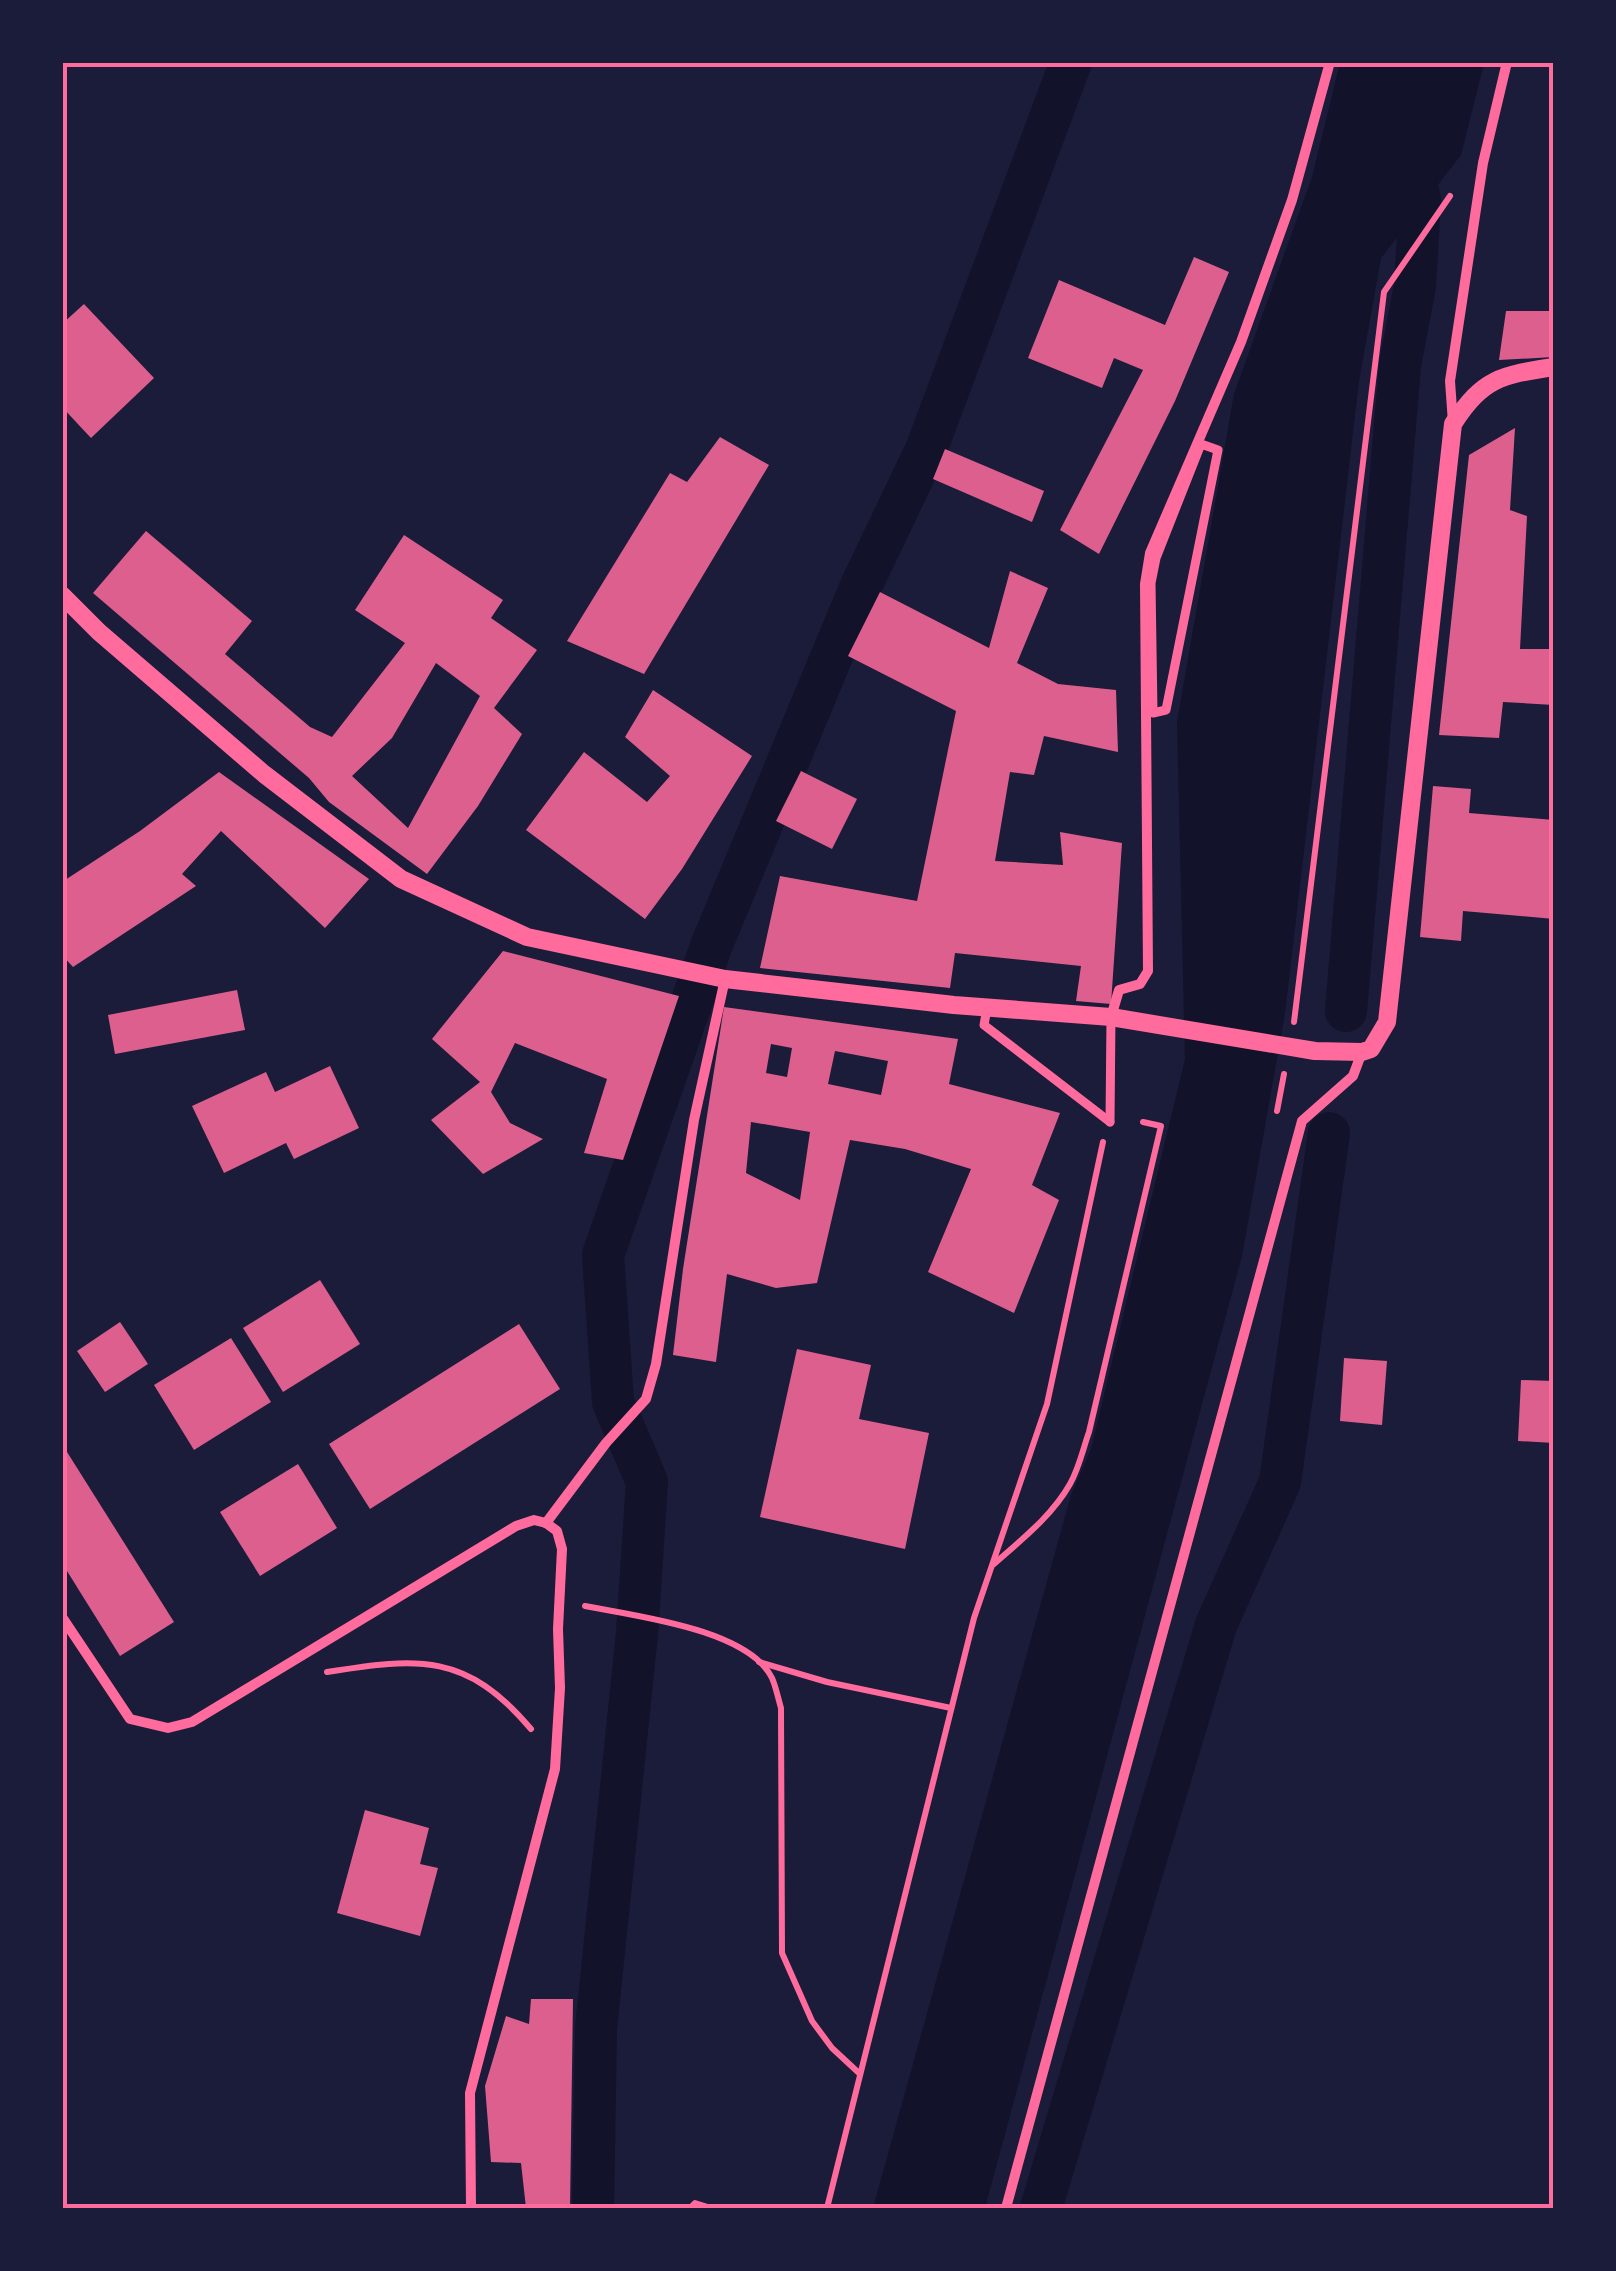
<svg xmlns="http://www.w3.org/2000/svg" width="1616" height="2271" font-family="'Archivo Narrow',sans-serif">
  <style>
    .water { fill: #12122b }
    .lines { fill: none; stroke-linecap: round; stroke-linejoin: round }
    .canal { stroke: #12122b; stroke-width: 42 }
    .building { fill: #dd5f8e; fill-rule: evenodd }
    .path { stroke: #ff6b9d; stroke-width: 6 }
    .pedestrian { stroke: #ff6b9d; stroke-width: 9 }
    .minor { stroke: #ff6b9d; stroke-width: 10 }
    .tertiary { stroke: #ff6b9d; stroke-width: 18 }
    .neatline { fill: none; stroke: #ff6b9d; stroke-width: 4 }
  </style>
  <rect width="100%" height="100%" fill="#1b1b3a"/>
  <path class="water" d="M1340 63H1484L1461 155 1381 258 1359 381 1285 1013 1242 1256 985 2208H873L1071 1495 1091 1449 1185 1059 1177 722 1234 394 1312 177Z"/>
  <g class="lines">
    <g class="canal">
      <path d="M1346 1011 1400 365 1415 286 1420 200 1410 155"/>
      <path d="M593 2208 596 2028 637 1634 647 1482 613 1402 603 1255 712 944 861 586 926 450 1071 62"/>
      <path d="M1041 2208 1216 1625 1280 1482 1329 1133"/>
    </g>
  </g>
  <g class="building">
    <path d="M1194 257 1229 272 1175 401 1099 554 1060 530 1143 370 1114 358 1102 388 1028 358 1059 280 1165 325Z"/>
    <path d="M84 304 154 378 91 438 62 407V324Z"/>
    <path d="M1506 311H1554V357L1499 360Z"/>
    <path d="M1515 428 1510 510 1527 516 1520 649H1554V705L1503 702 1499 738 1439 735 1469 455Z"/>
    <path d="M720 437 769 465 644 674 567 641 670 473 687 482Z"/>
    <path d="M945 449 1044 491 1032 522 933 479Z"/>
    <path d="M146 531 252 621 225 654 310 727 332 737 405 643 355 610 404 535 503 600 491 618 537 650 494 708 522 734 478 806 427 874 329 802 309 778 93 593ZM436 663 480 696 408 828 352 776 392 738Z"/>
    <path d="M1010 571 1048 588 1017 663 1058 684 1116 690 1118 752 1044 736 1034 775 1010 772 995 861 1063 865 1060 832 1122 843 1111 1004 1076 1001 1081 966 955 953 950 988 760 968 780 876 917 901 956 711 848 656 880 592 989 648Z"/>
    <path d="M653 690 752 756 682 869 645 919 526 830 584 752 647 802 670 776 625 737Z"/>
    <path d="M801 771 857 799 832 849 776 821Z"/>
    <path d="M219 772 369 879 325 928 221 831 182 874 196 886 73 967 62 955V882L140 831Z"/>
    <path d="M1433 786 1471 789 1469 813 1554 820V919L1463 911 1461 941 1420 937Z"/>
    <path d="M503 951 679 996 623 1160 584 1153 607 1079 515 1043 491 1092 510 1123 543 1139 483 1174 431 1120 480 1082 432 1039Z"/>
    <path d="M237 990 245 1030 115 1054 108 1015Z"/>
    <path d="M724 1007 958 1039 949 1084 1060 1113 1032 1185 1059 1200 1014 1313 928 1272 971 1169 905 1149 850 1140 817 1283 776 1288 727 1274 716 1362 673 1355 683 1269ZM771 1044 792 1048 787 1077 766 1073ZM835 1051 888 1061 881 1095 828 1084ZM751 1122 810 1132 800 1200 746 1173Z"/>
    <path d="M330 1066 359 1128 294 1159 286 1143 224 1173 192 1106 266 1072 275 1092Z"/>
    <path d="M320 1280 360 1344 283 1392 243 1328Z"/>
    <path d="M120 1322 148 1364 105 1392 77 1351Z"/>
    <path d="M519 1324 560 1389 370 1509 329 1444Z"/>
    <path d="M231 1338 271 1402 194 1450 154 1385Z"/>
    <path d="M797 1349 871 1365 859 1419 929 1433 905 1549 760 1517Z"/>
    <path d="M1344 1358 1387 1361 1382 1425 1340 1421Z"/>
    <path d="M1521 1380 1554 1381V1443L1518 1441Z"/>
    <path d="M62 1444 174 1622 120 1656 62 1563Z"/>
    <path d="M298 1464 337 1528 260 1576 220 1512Z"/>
    <path d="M365 1810 429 1828 420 1864 438 1868 420 1936 337 1913Z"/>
    <path d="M531 1999H573L570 2208H526L521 2163 491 2162 485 2086 506 2016 529 2024Z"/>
  </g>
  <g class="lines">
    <g class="path">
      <path d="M1294 1022 1384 292 1450 196"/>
      <path d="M1277 1111 1284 1074"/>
      <path d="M994 1564C1021 1540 1052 1516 1070 1484 1079 1468 1083 1449 1089 1432L1161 1126 1143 1122"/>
      <path d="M585 1606C634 1616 748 1629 772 1678 776 1687 778 1698 781 1708L782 1953 812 2021 832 2048 860 2074"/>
      <path d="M759 1662 827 1682 951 1708"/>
      <path d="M327 1672C419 1657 467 1653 531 1729"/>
      <path d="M690 2208 695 2203 711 2208"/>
      <path d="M827 2208 974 1618 1047 1404 1103 1142"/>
    </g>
    <g class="pedestrian">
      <path d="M1201 444 1218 450 1166 710 1153 713 1151 583 1156 558Z"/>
      <path d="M987 1008 984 1025 1110 1122"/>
      <path d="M1110 1122 1111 1017"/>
    </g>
    <g class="minor">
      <path d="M1453 423 1450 381 1483 163 1507 62"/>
      <path d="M1111 1017 1119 990 1140 984 1148 971 1145 584 1150 553 1241 342 1292 200 1330 62"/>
      <path d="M546 1523 606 1443 646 1399 656 1364 694 1120 725 979"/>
      <path d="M62 1617 130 1719 168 1728 192 1722 516 1526 534 1520 546 1523"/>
      <path d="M471 2208 470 2093 555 1769 560 1688 558 1629 562 1549 557 1531 546 1523"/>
      <path d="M1006 2208 1302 1121 1353 1076 1362 1052"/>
    </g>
    <path class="tertiary" d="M62 595 99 632 264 774 401 879 527 937 725 979 954 1005 1111 1017 1315 1051 1362 1052 1371 1049 1387 1022 1453 424C1483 378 1501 375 1554 367"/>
  </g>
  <rect width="1616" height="2271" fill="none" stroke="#1b1b3a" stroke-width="130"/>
  <rect x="65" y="65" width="1486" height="2141" class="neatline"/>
</svg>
